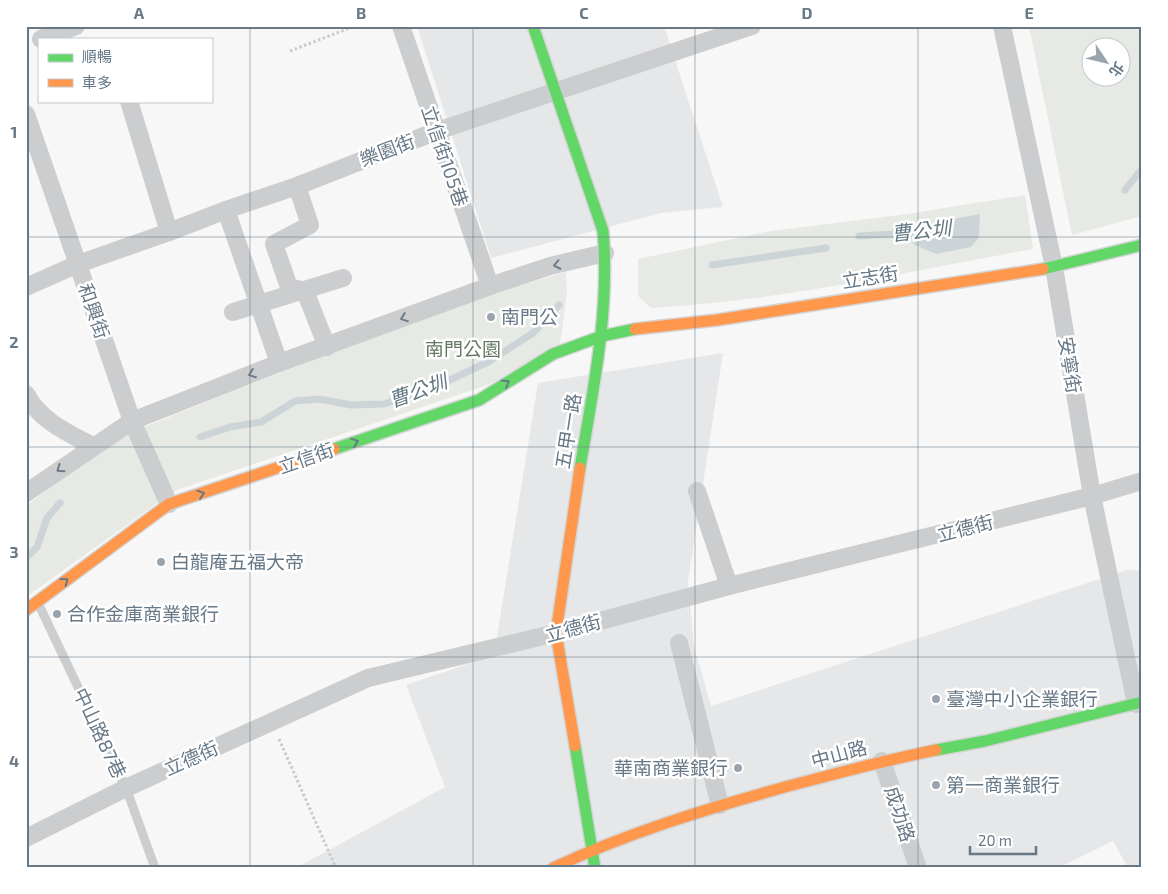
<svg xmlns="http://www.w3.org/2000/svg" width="1168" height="894" font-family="'Exo 2','Noto Sans TC',sans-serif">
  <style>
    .built { fill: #e6e7e8 }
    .green { fill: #e6e9e4; fill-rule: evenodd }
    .water { fill: #ccd4d8 }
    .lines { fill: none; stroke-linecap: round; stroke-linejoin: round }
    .stream { stroke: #ccd4d8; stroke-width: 7 }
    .fast-casing { stroke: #d4d5d6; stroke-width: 14 }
    .slow-casing { stroke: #d4d5d6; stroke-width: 14 }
    .path { stroke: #c9cacb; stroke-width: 3; stroke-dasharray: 2.5 2.5; stroke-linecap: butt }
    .lane { stroke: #cccdce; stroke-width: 9 }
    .street { stroke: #cccdce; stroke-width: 18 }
    .fast { stroke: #63d668; stroke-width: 11 }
    .slow { stroke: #ff974d; stroke-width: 11 }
    .oneway { stroke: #6c7c8b }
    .oneway2 { stroke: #677887 }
    .grid { fill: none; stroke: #677887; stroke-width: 1; stroke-opacity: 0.55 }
    .poi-dot { fill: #99a4ae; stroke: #fff; stroke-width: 2 }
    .labels { text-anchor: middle; stroke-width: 5; stroke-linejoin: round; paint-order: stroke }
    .street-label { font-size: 19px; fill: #677887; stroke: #fff }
    .poi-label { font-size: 19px; fill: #677887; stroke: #fff; text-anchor: start }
    .park-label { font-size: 19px; fill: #667962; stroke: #fff }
    .water-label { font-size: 20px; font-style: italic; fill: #637982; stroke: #fff }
    .neatline { fill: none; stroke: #677887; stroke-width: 2 }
    .grid-label { font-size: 16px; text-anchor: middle; font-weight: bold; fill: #677887 }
  </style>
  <rect width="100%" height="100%" fill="#f7f7f7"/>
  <g class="built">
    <path d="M417 26H664L723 207 661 213 491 258Z"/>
    <path d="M723 353 688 582 694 646 711 706 1127 570H1142V868H1128L1113 841 1058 868H296L445 787 406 685 494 655 538 383Z"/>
  </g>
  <g class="green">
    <path d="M1029 26H1142V216L1072 235ZM1090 48H1120V78H1090Z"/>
    <path d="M1025 195 1033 249C906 272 779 301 651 308L638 296V259L771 231 907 214Z"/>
    <path d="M566 272 567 292 560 345 490 384 174 491 26 597V506L110 441 243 387 461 303Z"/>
  </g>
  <path class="water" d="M980 214 979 237 971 247 936 254 913 244 916 226Z"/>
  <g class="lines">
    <g class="stream">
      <path d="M1125 190 1142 169"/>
      <path d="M859 236 923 232"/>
      <path d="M712 265 826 248"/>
      <path d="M200 437 230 427 261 422 295 401 319 399 351 405 384 404 435 387 488 362 533 333 559 305"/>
      <path d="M26 558 37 547 47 518 60 503"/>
    </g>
    <defs>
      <g id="fast">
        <path d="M533 26 603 231C610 311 593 390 580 468"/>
        <path d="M1043 269 1142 245"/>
        <path d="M334 449 479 400 553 354 602 336 635 329"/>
        <path d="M575 746 595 868"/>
        <path d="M936 750 985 741 1142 702"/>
      </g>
      <g id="slow">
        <path d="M635 329 717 320 1043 269"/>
        <path d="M26 610 169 504 334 449"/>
        <path d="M575 746 556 633 580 468"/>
        <path d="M553 868C627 833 706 809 785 787 835 774 885 760 936 750"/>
      </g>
    </defs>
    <use href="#fast" class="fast-casing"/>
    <use href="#slow" class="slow-casing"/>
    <g class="path">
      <path d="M290 51 355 26"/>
      <path d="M279 739 336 868"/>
    </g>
    <path class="lane" d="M38 603 126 788 155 868"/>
    <g class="street">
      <path d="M401 26 490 286"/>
      <path d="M1002 26 1054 267 1092 496 1136 704"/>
      <path d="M41 39 76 26"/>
      <path d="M129 101 169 232"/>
      <path d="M26 114 132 421 169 504"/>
      <path d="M297 186 310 225 274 244 289 287 305 291 327 347"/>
      <path d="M226 210 279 363"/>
      <path d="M26 287 78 264 169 232 226 210 297 186 437 131 752 26"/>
      <path d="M233 312 343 278"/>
      <path d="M26 394C40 421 68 433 93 446"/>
      <path d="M697 491 729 586"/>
      <path d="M26 493 132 421 279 363 490 286 550 266 605 253"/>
      <path d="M679 643 720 805"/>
      <path d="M882 761 918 868"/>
      <path d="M26 838 126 788 368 678 556 633 729 586 1092 496 1142 481"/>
    </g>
    <use href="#fast" class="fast"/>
    <use href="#slow" class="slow"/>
  </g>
  <defs><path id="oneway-chevron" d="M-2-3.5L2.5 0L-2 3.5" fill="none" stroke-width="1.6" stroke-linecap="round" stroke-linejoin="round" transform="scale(1.25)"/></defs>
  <g class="oneway">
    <use href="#oneway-chevron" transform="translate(557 265) rotate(168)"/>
    <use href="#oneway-chevron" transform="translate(404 318) rotate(159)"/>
    <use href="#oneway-chevron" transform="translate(252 374) rotate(159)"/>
    <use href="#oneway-chevron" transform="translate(60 469) rotate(145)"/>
  </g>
  <g class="oneway2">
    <use href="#oneway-chevron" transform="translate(506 383) rotate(-32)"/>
    <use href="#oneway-chevron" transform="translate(355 442) rotate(-19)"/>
    <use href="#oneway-chevron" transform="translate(201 494) rotate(-19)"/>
    <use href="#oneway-chevron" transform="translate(65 581) rotate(-36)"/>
  </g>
  <path class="grid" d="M250 26V868M473 26V868M695 26V868M918 26V868M26 237H1142M26 447H1142M26 657H1142"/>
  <g class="poi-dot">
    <circle cx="491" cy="317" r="5"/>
    <circle cx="161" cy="562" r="5"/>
    <circle cx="57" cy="614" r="5"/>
    <circle cx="936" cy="699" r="5"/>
    <circle cx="738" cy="768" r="5"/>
    <circle cx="936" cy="785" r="5"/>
  </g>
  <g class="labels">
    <g class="street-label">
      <text transform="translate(387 150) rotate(-21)" y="7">樂園街</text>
      <text transform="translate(445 156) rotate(71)" y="7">立信街105巷</text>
      <text transform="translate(870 277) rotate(-9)" y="7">立志街</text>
      <text transform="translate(94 311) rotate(71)" y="7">和興街</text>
      <text transform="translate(1070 365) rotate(81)" y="7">安寧街</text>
      <text transform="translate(568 431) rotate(-81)" y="7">五甲一路</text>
      <text transform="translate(306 458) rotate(-19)" y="7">立信街</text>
      <text transform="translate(965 528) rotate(-14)" y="7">立德街</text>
      <text transform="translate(573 628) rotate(-15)" y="7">立德街</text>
      <text transform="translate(100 733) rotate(65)" y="7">中山路87巷</text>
      <text transform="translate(839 754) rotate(-15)" y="7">中山路</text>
      <text transform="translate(191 758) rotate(-24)" y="7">立德街</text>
      <text transform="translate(900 814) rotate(72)" y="7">成功路</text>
    </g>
    <g class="poi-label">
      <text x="501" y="324">南門公</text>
      <text x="171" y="569">白龍庵五福大帝</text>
      <text x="67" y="621">合作金庫商業銀行</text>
      <text x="946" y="706">臺灣中小企業銀行</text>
      <text x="728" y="775" text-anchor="end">華南商業銀行</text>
      <text x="946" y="792">第一商業銀行</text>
    </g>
    <g class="park-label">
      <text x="463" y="356">南門公園</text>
    </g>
    <g class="water-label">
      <text transform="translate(921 231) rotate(-6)" y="7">曹公圳</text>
      <text transform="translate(418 391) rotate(-20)" y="7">曹公圳</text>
    </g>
  </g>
  <rect width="1168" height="894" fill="none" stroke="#ffffff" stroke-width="55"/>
  <rect x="38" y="38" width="175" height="65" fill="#ffffff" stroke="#c2c9cf"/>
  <rect x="48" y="54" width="25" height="8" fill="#63d668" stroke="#c2c9cf"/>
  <text x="82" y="62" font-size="15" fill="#677887">順暢</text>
  <rect x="48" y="79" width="25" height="8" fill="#ff974d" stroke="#c2c9cf"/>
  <text x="82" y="88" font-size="15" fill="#677887">車多</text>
  <g transform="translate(1106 62) rotate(125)"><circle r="24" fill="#ffffff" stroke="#c2c9cf"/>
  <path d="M0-4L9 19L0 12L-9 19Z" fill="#99a4ae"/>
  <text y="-8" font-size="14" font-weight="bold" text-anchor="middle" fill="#677887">北</text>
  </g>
  <path d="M970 846v8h66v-8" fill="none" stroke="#677887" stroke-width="2.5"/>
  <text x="978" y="846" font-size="15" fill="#677887" stroke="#ffffff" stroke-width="4" paint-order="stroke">20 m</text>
  <rect x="28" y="28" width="1112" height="838" class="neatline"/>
  <g class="grid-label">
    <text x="139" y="19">A</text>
    <text x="361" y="19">B</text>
    <text x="584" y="19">C</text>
    <text x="807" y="19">D</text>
    <text x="1029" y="19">E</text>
    <text x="14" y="138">1</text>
    <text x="14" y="348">2</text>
    <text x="14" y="558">3</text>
    <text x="14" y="767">4</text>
  </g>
</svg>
